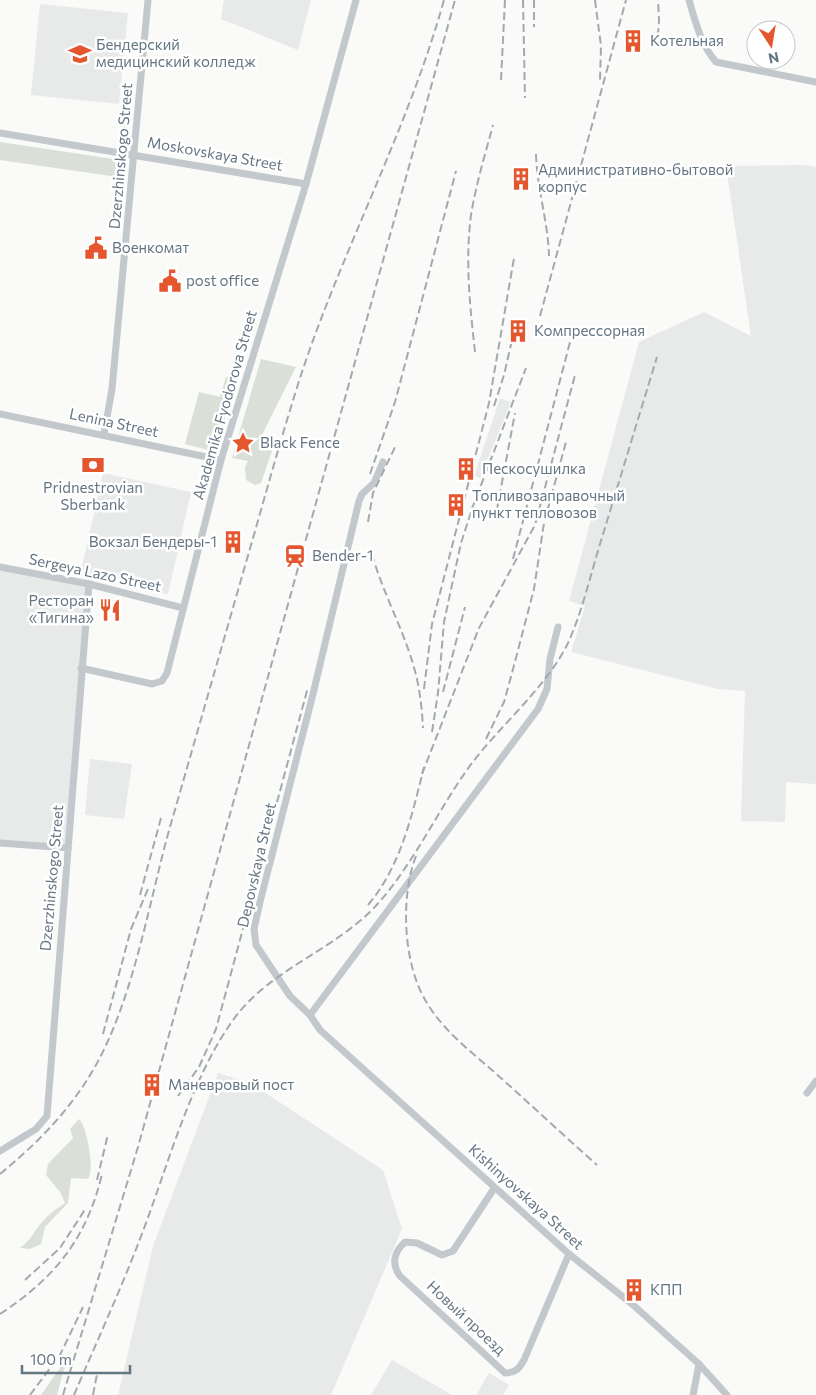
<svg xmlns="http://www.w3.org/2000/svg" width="816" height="1395" font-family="Commissioner,sans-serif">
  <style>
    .built { fill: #e8e9e9 }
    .green { fill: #dadfd7 }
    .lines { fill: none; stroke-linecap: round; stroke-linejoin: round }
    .minor { stroke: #c3c8cc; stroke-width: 7 }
    .rail { stroke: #a2aab0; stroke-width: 2; stroke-dasharray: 8 4; stroke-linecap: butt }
    .labels { text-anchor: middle; stroke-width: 5; stroke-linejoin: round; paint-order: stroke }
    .poi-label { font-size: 15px; fill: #657683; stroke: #fff; text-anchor: start }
    .street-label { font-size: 15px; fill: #657683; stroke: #fff }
  </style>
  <rect width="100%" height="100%" fill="#fafaf8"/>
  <g class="built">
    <path d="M224 0H311L298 50 221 19Z"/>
    <path d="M40 4 128 13 119 104 31 95Z"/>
    <path d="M803 165 816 167V784L786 782 785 822 741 821 745 691 718 689 571 652 585 606 569 601 639 342 704 312 751 336 726 166Z"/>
    <path d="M500 398 511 402 480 478 474 476Z"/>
    <path d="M103 473 191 492 168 594 80 575Z"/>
    <path d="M0 567 89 584 68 848 0 843Z"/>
    <path d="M90 759 132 764 124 819 85 815Z"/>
    <path d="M218 1073 250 1083 383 1170 402 1229 331 1395H118L153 1246Z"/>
    <path d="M392 1360 452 1395H371Z"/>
    <path d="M489 1373 509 1385 503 1395H476Z"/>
  </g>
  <g class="green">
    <path d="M0 142 120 160 118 177 0 160Z"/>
    <path d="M261 359 296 367 262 435 273 441V448L261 483 255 485 246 480 245 467 248 461 232 458Z"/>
    <path d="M226 377 235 380 216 452 185 444 199 392 220 397Z"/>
    <path d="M79 1119C87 1126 95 1170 88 1179L71 1178 68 1203 45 1227 41 1244 30 1249 20 1248C29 1241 32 1236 38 1227 45 1217 55 1210 65 1203L60 1192 46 1175 48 1164 73 1138 70 1129Z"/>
    <path d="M67 1358 57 1395H41Z"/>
  </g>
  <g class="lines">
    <g class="minor">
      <path d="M689 0C695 21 701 45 716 62L816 82"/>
      <path d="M0 133 306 184"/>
      <path d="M0 414 221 460"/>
      <path d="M104 434 112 389 148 0"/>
      <path d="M383 462 374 483 362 494 359 501 313 694 260 902 254 929 256 945 290 996 310 1015 320 1030 569 1254 632 1304 699 1364 727 1395"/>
      <path d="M0 567 89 584 183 608"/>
      <path d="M81 668 152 684 162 681 167 673 221 460 306 184 356 0"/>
      <path d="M0 843 68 848"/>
      <path d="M310 1015 538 709 547 689 550 659 558 627"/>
      <path d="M807 1093 816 1081"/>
      <path d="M0 1151 36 1129 47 1116 89 584"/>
      <path d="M495 1187 453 1251 442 1255 417 1243 405 1242C394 1252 391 1264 400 1276L505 1373C515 1373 519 1369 524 1360L569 1254"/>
      <path d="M693 1395 699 1364"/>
    </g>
    <g class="rail">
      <path d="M523 0 525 98"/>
      <path d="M534 0V27"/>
      <path d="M595 0 601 46 600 80"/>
      <path d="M657 48 659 21 658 0"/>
      <path d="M501 80 505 0"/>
      <path d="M536 154C537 189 548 221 549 256"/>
      <path d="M540 316 626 0"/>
      <path d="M475 352C470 307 465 261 471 215 476 184 485 155 493 125"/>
      <path d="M494 406 504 375 512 340"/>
      <path d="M370 474 395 402 456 171"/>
      <path d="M497 509 515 413"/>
      <path d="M368 522 373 493 396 445"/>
      <path d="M372 554C383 594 404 630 415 671 420 690 422 709 423 728"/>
      <path d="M513 559 574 327"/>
      <path d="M424 689 432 624 489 403 514 258"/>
      <path d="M443 692 465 607"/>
      <path d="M432 732 438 693 444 622 461 543 473 506 526 368"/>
      <path d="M486 739 504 702 512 673 534 589 544 523 566 442"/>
      <path d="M422 774 479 628 535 525 575 375"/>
      <path d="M416 856C400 897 403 965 427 1003 443 1030 469 1050 493 1071 528 1102 562 1134 597 1165"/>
      <path d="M140 895 161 818"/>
      <path d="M368 905C401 866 412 815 424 767"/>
      <path d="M103 1034 131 929 148 889"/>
      <path d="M178 1096 199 1067 216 1029 308 687"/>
      <path d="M0 1174C38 1143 72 1108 96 1065 133 998 148 908 168 834 195 740 222 646 249 552 266 493 282 434 301 375 343 248 408 129 444 0"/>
      <path d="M97 1180 108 1134"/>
      <path d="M25 1280 60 1248 86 1208"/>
      <path d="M0 1314C55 1278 87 1238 102 1174"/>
      <path d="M30 1395 60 1355 83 1307"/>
      <path d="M63 1395 138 1147 455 0"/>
      <path d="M74 1395C97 1341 122 1287 143 1231 168 1165 190 1082 231 1023 268 968 339 950 381 900 417 858 440 806 472 763 501 725 548 685 568 643 582 612 590 577 600 544 619 482 638 419 657 357"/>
      <path d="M93 1395 97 1374"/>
    </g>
  </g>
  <defs>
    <symbol id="building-bare" viewBox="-9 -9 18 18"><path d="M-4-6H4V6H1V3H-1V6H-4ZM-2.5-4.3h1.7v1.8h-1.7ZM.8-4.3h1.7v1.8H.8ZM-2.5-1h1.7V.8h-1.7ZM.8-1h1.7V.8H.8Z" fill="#e4572e" stroke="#fff" stroke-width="2.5" paint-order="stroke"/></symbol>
    <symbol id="university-bare" viewBox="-9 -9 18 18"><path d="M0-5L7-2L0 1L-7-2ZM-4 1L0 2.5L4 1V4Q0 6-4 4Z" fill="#e4572e" stroke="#fff" stroke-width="2.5" paint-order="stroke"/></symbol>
    <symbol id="civic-bare" viewBox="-9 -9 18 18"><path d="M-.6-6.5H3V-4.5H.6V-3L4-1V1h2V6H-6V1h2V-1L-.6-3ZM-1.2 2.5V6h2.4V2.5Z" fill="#e4572e" stroke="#fff" stroke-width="2.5" paint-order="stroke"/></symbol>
    <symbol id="sight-bare" viewBox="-9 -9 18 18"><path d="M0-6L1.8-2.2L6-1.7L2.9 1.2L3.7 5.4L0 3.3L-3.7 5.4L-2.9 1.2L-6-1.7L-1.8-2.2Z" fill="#e4572e" stroke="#fff" stroke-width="2.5" paint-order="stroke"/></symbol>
    <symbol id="bank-bare" viewBox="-9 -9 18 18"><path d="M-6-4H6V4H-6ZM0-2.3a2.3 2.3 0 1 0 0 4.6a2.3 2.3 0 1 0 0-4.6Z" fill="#e4572e" stroke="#fff" stroke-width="2.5" paint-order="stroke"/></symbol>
    <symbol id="station-bare" viewBox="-9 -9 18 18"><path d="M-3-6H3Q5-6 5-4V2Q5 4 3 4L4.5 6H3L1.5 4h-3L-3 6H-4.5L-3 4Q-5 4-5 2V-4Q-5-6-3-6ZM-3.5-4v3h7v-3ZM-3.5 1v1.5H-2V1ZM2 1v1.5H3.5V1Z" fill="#e4572e" stroke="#fff" stroke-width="2.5" paint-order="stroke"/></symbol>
    <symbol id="restaurant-bare" viewBox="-9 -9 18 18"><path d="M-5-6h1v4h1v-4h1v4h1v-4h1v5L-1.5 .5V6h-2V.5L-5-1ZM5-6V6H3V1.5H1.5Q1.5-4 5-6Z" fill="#e4572e" stroke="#fff" stroke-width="2.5" paint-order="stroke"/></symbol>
  </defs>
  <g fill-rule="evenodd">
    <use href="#building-bare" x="617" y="25" width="32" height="32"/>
    <use href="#university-bare" x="64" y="38" width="32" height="32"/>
    <use href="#building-bare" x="505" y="163" width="32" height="32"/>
    <use href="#civic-bare" x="80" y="232" width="32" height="32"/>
    <use href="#civic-bare" x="154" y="265" width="32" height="32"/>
    <use href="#building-bare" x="502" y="315" width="32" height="32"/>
    <use href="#sight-bare" x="227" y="427" width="32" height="32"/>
    <use href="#bank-bare" x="77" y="449" width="32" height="32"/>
    <use href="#building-bare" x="450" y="453" width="32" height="32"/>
    <use href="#building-bare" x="440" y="489" width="32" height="32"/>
    <use href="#building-bare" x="217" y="526" width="32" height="32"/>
    <use href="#station-bare" x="279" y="540" width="32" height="32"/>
    <use href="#restaurant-bare" x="94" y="594" width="32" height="32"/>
    <use href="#building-bare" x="136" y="1069" width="32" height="32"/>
    <use href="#building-bare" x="618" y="1274" width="32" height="32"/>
  </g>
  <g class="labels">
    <g class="poi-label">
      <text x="650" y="46">Котельная</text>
      <text x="96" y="50">Бендерский<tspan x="96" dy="17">медицинский колледж</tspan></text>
      <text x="538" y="175">Административно-бытовой<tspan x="538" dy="17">корпус</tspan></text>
      <text x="112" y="253">Военкомат</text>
      <text x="186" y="286">post office</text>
      <text x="534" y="336">Компрессорная</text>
      <text x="260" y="448">Black Fence</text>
      <text x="482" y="474">Пескосушилка</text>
      <text x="93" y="493" text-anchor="middle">Pridnestrovian<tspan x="93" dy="17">Sberbank</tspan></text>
      <text x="472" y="501">Топливозаправочный<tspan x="472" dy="17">пункт тепловозов</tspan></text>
      <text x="217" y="547" text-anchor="end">Вокзал Бендеры-1</text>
      <text x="312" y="561">Bender-1</text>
      <text x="94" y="606" text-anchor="end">Ресторан<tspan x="94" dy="17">«Тигина»</tspan></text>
      <text x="168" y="1090">Маневровый пост</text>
      <text x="650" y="1295">КПП</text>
    </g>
    <g class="street-label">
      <text transform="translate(215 154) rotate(10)" y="5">Moskovskaya Street</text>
      <text transform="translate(121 156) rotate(-85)" y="5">Dzerzhinskogo Street</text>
      <text transform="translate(225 405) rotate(-74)" y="5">Akademika Fyodorova Street</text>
      <text transform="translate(114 423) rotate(12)" y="5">Lenina Street</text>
      <text transform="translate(95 573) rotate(12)" y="5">Sergeya Lazo Street</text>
      <text transform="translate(257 865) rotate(-77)" y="5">Depovskaya Street</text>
      <text transform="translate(52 878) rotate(-85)" y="5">Dzerzhinskogo Street</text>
      <text transform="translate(526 1197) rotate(42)" y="5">Kishinyovskaya Street</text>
      <text transform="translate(466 1318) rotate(43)" y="5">Новый проезд</text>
    </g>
  </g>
  <g transform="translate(771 45) rotate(168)"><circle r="24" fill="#ffffff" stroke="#c1c8cd"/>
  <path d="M0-4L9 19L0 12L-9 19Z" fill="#e4572e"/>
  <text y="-8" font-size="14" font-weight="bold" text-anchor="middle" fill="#657683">N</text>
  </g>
  <path d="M22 1365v8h108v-8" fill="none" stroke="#657683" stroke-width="2.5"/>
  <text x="30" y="1365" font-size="15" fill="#657683" stroke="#ffffff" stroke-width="4" paint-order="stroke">100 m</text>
</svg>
